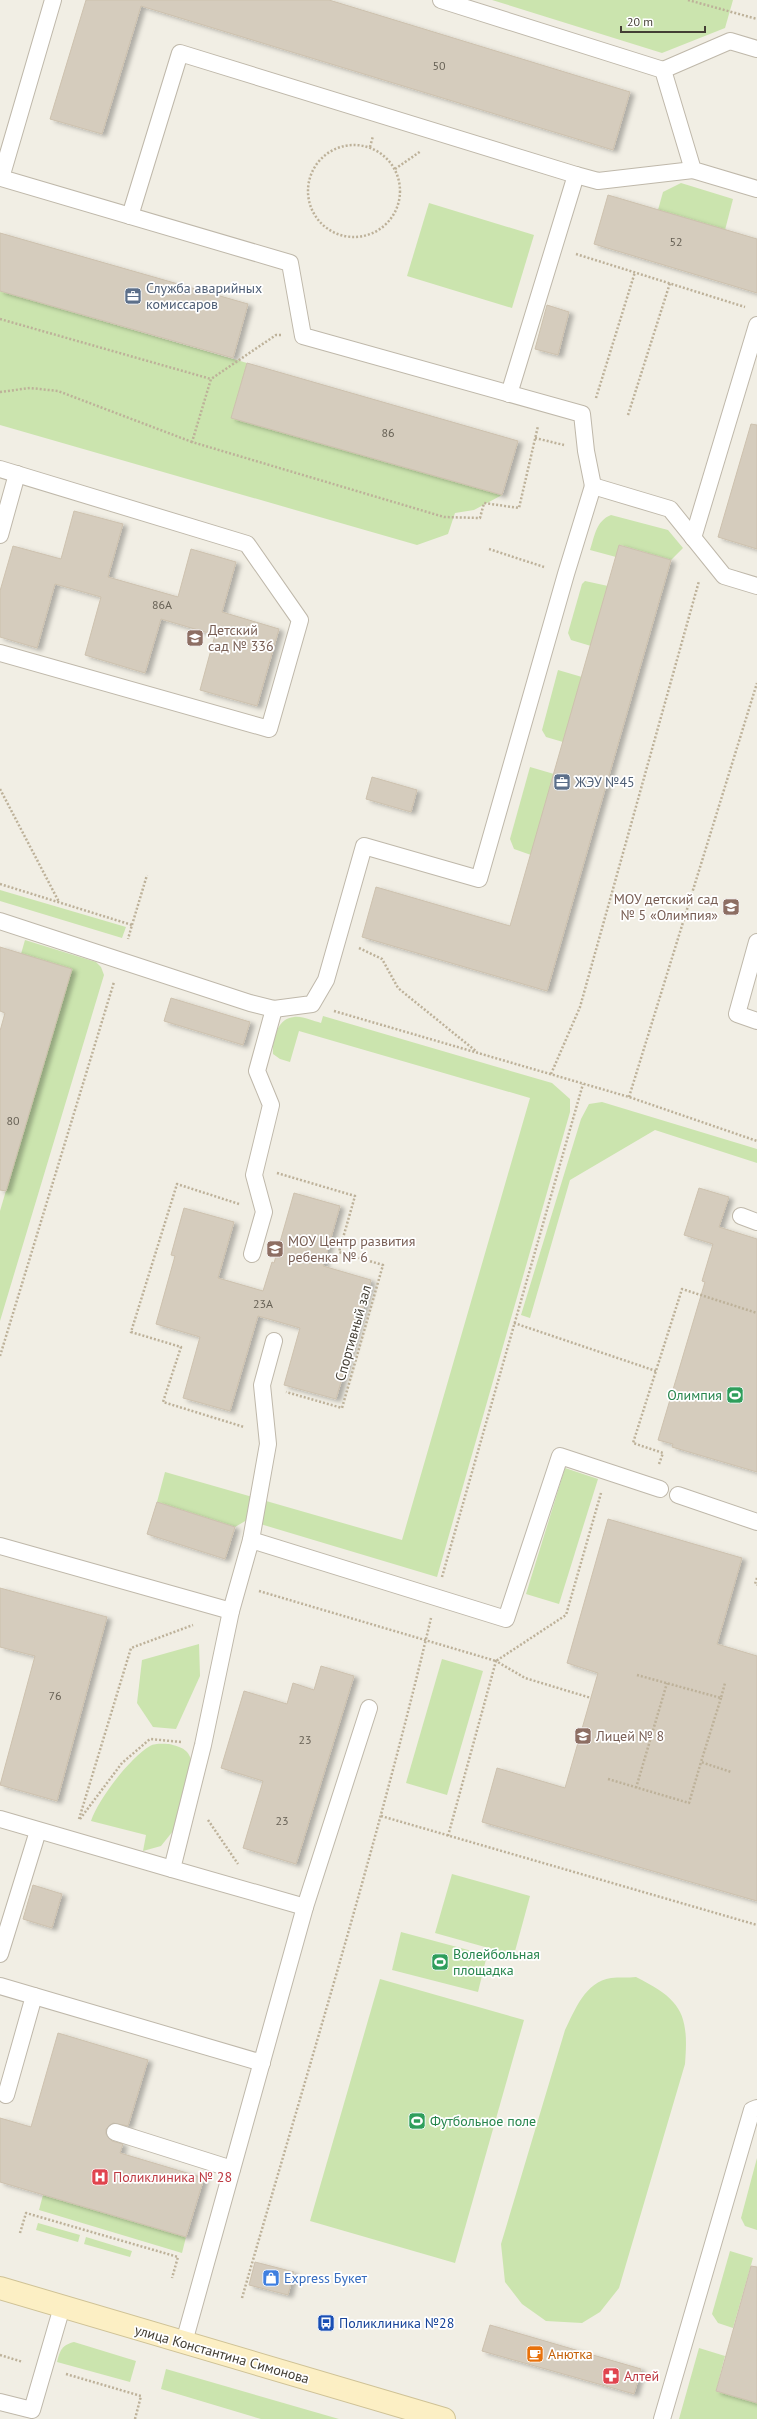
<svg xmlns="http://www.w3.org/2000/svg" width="757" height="2419" font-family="'PT Sans',sans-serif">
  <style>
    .green { fill: #cbe4ae }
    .building { fill: #d5ccbd; stroke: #cdc1ae; filter: url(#shadow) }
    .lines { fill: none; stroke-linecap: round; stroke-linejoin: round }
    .service-casing { stroke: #bfb8aa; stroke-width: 18 }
    .secondary-casing { stroke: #cfc296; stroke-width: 24 }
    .path { stroke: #bdb199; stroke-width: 2.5; stroke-dasharray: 2 2; stroke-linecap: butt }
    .service { stroke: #fff; stroke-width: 16 }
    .secondary { stroke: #fcefc4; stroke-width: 22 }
    .labels { text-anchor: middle; stroke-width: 3.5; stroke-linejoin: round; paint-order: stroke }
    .number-label { font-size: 12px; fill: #686256 }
    .service-label { font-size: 14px; fill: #4e5e75; stroke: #fff; text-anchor: start }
    .education-label { font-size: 14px; fill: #785e54; stroke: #fff; text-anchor: start }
    .street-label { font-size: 14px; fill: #433e34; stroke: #fff }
    .leisure-label { font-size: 14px; fill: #27864d; stroke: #fff; text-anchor: start }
    .health-label { font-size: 14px; fill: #be3a42; stroke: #fff; text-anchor: start }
    .shop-label { font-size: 14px; fill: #366cbe; stroke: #fff; text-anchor: start }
    .transit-label { font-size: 14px; fill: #164399; stroke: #fff; text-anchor: start }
    .food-label { font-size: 14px; fill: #c56008; stroke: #fff; text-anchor: start }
  </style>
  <defs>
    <filter id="shadow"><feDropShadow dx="4.5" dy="2.5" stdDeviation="2" flood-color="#0004"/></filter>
  </defs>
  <rect width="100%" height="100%" fill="#f1eee4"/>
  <g class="green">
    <path d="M492 0H733L725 28 662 53Z"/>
    <path d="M681 183 733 199 725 230 658 210 663 192Z"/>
    <path d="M429 203 534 235 512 308 407 276Z"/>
    <path d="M0 291 247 363 232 418 502 495 474 510 455 513 448 534 417 545 0 425Z"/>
    <path d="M611 515 668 530 683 548 671 560 620 545 616 557 590 550C595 535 596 521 611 515Z"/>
    <path d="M585 581 608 586 591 646 571 640 568 633 582 584Z"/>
    <path d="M558 670 582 677 563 742 546 737 542 730Z"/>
    <path d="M530 767 554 774 531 855 514 849 510 839Z"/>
    <path d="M0 890 126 927 122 938 0 901Z"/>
    <path d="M25 940 96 962 101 967 104 975 0 1321V1211L71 969 21 954Z"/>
    <path d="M323 1016 552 1083 570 1099V1112L437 1577 247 1520 235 1527 157 1502 165 1472 402 1540 530 1098 299 1031 290 1062 280 1059 273 1054C272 1041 277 1018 294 1017 303 1016 313 1021 321 1023Z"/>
    <path d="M602 1102 757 1149V1163L655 1130 570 1180 530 1318 521 1315 581 1119 589 1104Z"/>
    <path d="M565 1468 598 1479 559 1604 526 1594Z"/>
    <path d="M199 1644 200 1676 176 1729 153 1727 137 1703 142 1660Z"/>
    <path d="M442 1659 483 1671 447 1795 406 1783Z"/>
    <path d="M169 1744C182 1747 190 1750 192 1764L173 1831 161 1846 143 1851 146 1835 91 1821C99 1798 130 1758 150 1746 155 1743 164 1744 169 1744Z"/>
    <path d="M452 1874 530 1896 514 1955 435 1933Z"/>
    <path d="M401 1932 487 1955 478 1992 392 1970Z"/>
    <path d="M636 1977C682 2000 689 2014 685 2064L619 2288 600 2312 582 2323 546 2321 522 2304 505 2282 501 2244 565 2030C575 2010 585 1982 611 1978 619 1977 628 1978 636 1977Z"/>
    <path d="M380 1979 524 2020 455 2263 310 2221Z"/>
    <path d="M757 2158V2230L745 2226 741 2218Z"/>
    <path d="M43 2195 186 2237 182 2253 39 2210Z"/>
    <path d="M38 2223 80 2235 78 2242 36 2230Z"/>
    <path d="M86 2237 132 2251 130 2257 84 2244Z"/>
    <path d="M730 2251 753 2258 733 2328 718 2323 712 2314Z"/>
    <path d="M74 2342 136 2361 130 2382 57 2362C60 2350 62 2345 74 2342Z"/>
    <path d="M699 2348 725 2356 716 2391 757 2403V2419H679Z"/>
    <path d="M166 2369 339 2419H261L161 2389Z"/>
  </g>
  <g class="building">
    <path d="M86 0H329L630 92 613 150 141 6 102 134 50 119Z"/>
    <path d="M608 195 757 239V293L594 244Z"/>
    <path d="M0 233 248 304 233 358 0 291Z"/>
    <path d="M547 305 569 312 558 355 535 349Z"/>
    <path d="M247 363 518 441 502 495 231 418Z"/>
    <path d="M751 424 757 425V549L718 537Z"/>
    <path d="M74 511 123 524 108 577 178 597 191 549 236 562 222 612 279 629 257 706 200 690 215 635 161 619 145 673 85 655 101 597 55 584 37 648 0 637V591L13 546 61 559Z"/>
    <path d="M619 545 671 560 547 991 362 937 376 887 510 926Z"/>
    <path d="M372 777 417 790 411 812 366 799Z"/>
    <path d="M0 947 72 969 6 1191 0 1190V1031L5 1013 0 1011Z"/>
    <path d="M171 998 250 1022 243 1045 164 1021Z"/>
    <path d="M699 1188 729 1197 719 1227 757 1239V1472L672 1447 673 1444 658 1440 705 1282 702 1281 713 1244 684 1235Z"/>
    <path d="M294 1193 340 1206 323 1266 371 1280 336 1399 284 1385 300 1328 258 1316 230 1411 183 1398 200 1337 156 1324 175 1256 171 1255 184 1208 234 1222 218 1278 263 1291 272 1262 274 1263Z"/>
    <path d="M157 1502 235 1527 225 1559 147 1534Z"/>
    <path d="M608 1519 742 1558 717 1644 757 1656V1901L482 1822 497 1768 565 1788 598 1673 567 1663Z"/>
    <path d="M0 1588 107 1617 57 1801 0 1785 35 1656 0 1647Z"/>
    <path d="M321 1666 354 1676 296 1864 243 1848 263 1781 221 1768 244 1691 287 1704 293 1683 314 1690Z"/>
    <path d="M33 1885 62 1894 52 1928 23 1919Z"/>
    <path d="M58 2033 148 2060 128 2126 113 2123 106 2129V2134L112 2141 123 2144 120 2153 204 2178 186 2237 0 2182V2118L31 2127Z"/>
    <path d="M255 2262 294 2272 288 2295 249 2285Z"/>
    <path d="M751 2266 757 2267V2403L716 2391Z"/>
    <path d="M490 2325 641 2369 634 2394 482 2351Z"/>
  </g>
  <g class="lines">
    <defs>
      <g id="service">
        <path d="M53 0 1 178 290 263 303 336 582 414 586 451 593 486"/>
        <path d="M441 0 663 70 693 170 757 189"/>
        <path d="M663 70 730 41 757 49"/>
        <path d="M576 175 598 181 693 170"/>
        <path d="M130 216 180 53 576 175 509 394"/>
        <path d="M0 469 247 544 300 620 269 729 0 653"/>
        <path d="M0 535 17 474"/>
        <path d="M693 538 757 325"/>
        <path d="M0 921 250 1003 274 1009 312 1004 326 980 364 846 479 879 566 574 593 486 670 509 724 576 757 586"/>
        <path d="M757 942 737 1014 757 1021"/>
        <path d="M741 1216 757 1222"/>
        <path d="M252 1254 264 1212 254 1175 271 1105 257 1071 274 1009"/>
        <path d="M678 1495 757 1522"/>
        <path d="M251 1540 268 1444 262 1385 274 1341"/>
        <path d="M0 1546 231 1611 203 1745 172 1869 305 1907"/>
        <path d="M231 1611 251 1540 506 1619 560 1456 660 1489"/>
        <path d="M0 1819 172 1869"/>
        <path d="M0 1954 38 1831"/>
        <path d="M0 1986 262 2063"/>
        <path d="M6 2095 34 1996"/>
        <path d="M115 2132 232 2169"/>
        <path d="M184 2342 305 1907 369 1708"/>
        <path d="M0 2402 32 2410 62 2307"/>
        <path d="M662 2419 752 2110 757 2108"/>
      </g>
      <path id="secondary" d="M0 2288 444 2419"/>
    </defs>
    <use href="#service" class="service-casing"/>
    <use href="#secondary" class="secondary-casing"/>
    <g class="path">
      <path d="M688 0 757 19"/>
      <circle cx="354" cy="191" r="46"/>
      <path d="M370 147 373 136"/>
      <path d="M395 169 421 151"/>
      <path d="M576 254 745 307"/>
      <path d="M0 319 211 379"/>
      <path d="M281 335H276L211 379 192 442 444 517 480 518 484 503 519 508 538 426"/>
      <path d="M0 392 30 388 58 391 192 442"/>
      <path d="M596 398 635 272"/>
      <path d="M628 415 670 283"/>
      <path d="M535 438 564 445"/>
      <path d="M489 549 544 567"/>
      <path d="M0 789 59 902"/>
      <path d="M0 884 132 925 128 939"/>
      <path d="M132 925 147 875"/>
      <path d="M359 948 382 959 398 988 477 1052"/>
      <path d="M334 1011 629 1097 757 1141"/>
      <path d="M551 1074 580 1007 699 581"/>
      <path d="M629 1097 757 683"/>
      <path d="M277 1173 355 1196 339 1252 383 1265 342 1408 286 1392"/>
      <path d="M239 1204 177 1184 131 1332 181 1347 163 1402 244 1427"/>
      <path d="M514 1323 656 1371"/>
      <path d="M0 1356 114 982"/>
      <path d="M659 1464 663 1453 633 1443 682 1289 757 1313"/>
      <path d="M442 1577 583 1084"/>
      <path d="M757 1578 755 1584 757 1585"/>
      <path d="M259 1591 496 1661 566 1615 601 1493"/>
      <path d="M637 1675 721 1698 725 1683"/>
      <path d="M721 1698 701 1762 731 1772"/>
      <path d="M608 1779 689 1803 701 1762"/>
      <path d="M636 1788 667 1683"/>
      <path d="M381 1816 757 1925"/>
      <path d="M79 1819 131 1648 193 1625"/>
      <path d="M80 1819 122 1763 150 1739 181 1742"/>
      <path d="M208 1820 238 1864"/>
      <path d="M448 1836 496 1661 525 1678 591 1698"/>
      <path d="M20 2233 26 2213 178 2257 172 2278"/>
      <path d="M242 2298C307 2072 377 1847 431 1618"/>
      <path d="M0 2355 23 2362"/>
      <path d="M66 2374 141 2396 135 2419"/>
    </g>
    <use href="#service" class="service"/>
    <use href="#secondary" class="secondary"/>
  </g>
  <defs>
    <symbol id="office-square" viewBox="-11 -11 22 22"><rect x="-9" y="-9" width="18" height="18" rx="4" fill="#5c6f8a" stroke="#fff"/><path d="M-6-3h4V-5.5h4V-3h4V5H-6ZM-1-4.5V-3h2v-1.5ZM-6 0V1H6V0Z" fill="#fff"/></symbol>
    <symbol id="school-square" viewBox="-11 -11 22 22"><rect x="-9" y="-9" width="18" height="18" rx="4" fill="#8d6e63" stroke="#fff"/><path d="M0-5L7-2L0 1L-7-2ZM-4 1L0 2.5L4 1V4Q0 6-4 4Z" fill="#fff"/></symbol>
    <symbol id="stadium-square" viewBox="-11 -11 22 22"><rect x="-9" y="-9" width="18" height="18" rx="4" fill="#2e9e5b" stroke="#fff"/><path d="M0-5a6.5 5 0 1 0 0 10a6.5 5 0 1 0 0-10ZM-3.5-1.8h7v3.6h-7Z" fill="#fff"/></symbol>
    <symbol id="hospital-square" viewBox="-11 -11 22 22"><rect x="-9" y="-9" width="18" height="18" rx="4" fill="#e0444e" stroke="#fff"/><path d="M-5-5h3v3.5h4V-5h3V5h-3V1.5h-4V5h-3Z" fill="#fff"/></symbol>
    <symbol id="shop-square" viewBox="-11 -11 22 22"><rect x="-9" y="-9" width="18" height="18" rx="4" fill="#3f7fe0" stroke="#fff"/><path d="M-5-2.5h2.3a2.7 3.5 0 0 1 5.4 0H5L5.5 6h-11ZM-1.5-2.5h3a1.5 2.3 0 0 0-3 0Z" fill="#fff"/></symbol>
    <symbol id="bus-square" viewBox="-11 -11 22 22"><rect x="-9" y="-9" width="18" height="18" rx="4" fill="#1a4fb4" stroke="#fff"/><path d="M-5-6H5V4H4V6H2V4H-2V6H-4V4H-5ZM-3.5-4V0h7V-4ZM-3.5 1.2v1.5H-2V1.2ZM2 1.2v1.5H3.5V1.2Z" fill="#fff"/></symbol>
    <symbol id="cafe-square" viewBox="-11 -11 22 22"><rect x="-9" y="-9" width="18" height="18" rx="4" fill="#e8710a" stroke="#fff"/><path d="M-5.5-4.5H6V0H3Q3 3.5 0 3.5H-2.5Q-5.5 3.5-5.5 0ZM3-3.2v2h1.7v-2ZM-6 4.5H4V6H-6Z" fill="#fff"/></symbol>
    <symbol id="pharmacy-square" viewBox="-11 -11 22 22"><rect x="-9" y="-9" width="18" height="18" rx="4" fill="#e0444e" stroke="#fff"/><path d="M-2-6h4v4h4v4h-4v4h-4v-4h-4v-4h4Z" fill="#fff"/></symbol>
  </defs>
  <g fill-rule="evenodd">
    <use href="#office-square" x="123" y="286" width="20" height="20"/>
    <use href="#school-square" x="185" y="628" width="20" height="20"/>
    <use href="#office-square" x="552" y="772" width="20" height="20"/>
    <use href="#school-square" x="721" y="897" width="20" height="20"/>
    <use href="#school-square" x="265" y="1239" width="20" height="20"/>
    <use href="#stadium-square" x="725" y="1385" width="20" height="20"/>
    <use href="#school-square" x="573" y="1726" width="20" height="20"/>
    <use href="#stadium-square" x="430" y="1952" width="20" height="20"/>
    <use href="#stadium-square" x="407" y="2111" width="20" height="20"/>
    <use href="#hospital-square" x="90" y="2167" width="20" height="20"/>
    <use href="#shop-square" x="261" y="2268" width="20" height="20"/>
    <use href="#bus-square" x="316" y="2313" width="20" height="20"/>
    <use href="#cafe-square" x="525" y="2344" width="20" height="20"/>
    <use href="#pharmacy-square" x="601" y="2366" width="20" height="20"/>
  </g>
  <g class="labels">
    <g class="number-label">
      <text x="439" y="70">50</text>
      <text x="676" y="246">52</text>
      <text x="388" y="437">86</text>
      <text x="162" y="609">86А</text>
      <text x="13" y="1125">80</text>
      <text x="263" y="1308">23А</text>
      <text x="55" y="1700">76</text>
      <text x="305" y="1744">23</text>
      <text x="282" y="1825">23</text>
    </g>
    <g class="service-label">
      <text x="146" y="293">Служба аварийных<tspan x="146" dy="16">комиссаров</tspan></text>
      <text x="575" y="787">ЖЭУ №45</text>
    </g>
    <g class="education-label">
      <text x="208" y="635">Детский<tspan x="208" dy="16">сад № 336</tspan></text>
      <text x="718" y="904" text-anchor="end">МОУ детский сад<tspan x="718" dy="16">№ 5 «Олимпия»</tspan></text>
      <text x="288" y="1246">МОУ Центр развития<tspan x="288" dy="16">ребенка № 6</tspan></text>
      <text x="596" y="1741">Лицей № 8</text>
    </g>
    <g class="street-label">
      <text transform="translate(353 1333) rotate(-74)" y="5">Спортивный зал</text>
      <text transform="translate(222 2354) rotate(16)" y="5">улица Константина Симонова</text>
    </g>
    <g class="leisure-label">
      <text x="722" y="1400" text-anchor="end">Олимпия</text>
      <text x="453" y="1959">Волейбольная<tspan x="453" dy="16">площадка</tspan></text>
      <text x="430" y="2126">Футбольное поле</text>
    </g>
    <g class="health-label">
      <text x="113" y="2182">Поликлиника № 28</text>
      <text x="624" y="2381">Алтей</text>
    </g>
    <g class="shop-label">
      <text x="284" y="2283">Express Букет</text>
    </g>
    <g class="transit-label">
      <text x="339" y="2328">Поликлиника №28</text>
    </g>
    <g class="food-label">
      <text x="548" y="2359">Анютка</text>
    </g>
  </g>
  <path d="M621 26v6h84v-6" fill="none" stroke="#433e34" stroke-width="2"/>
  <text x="627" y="26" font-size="12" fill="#433e34" stroke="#ffffff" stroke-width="3" paint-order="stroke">20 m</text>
</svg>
